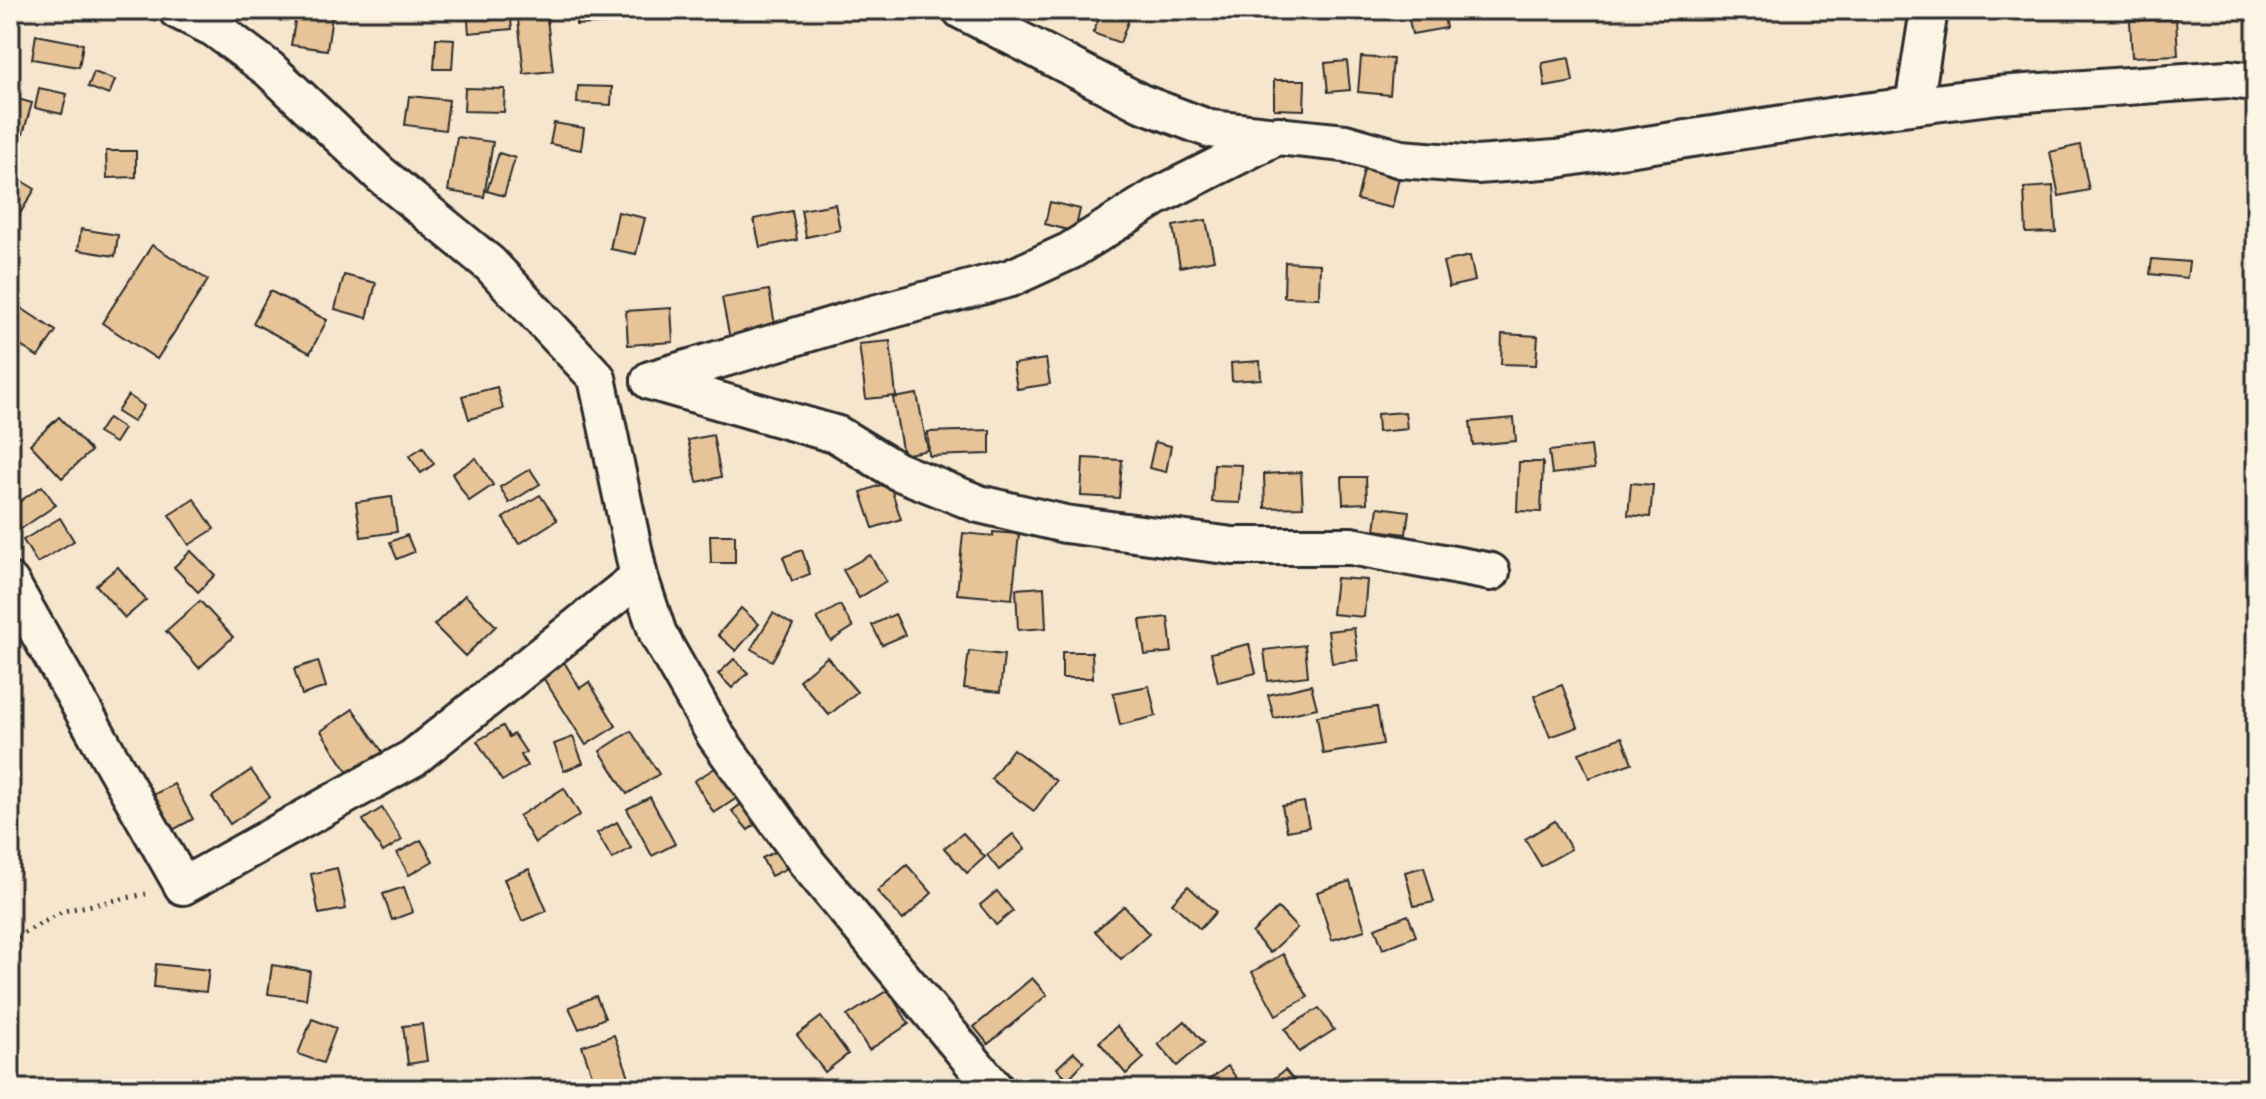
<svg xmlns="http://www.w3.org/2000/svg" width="2266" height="1099" font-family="Dekko,sans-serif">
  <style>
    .building { fill: #e7c498; stroke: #2b2b2b; stroke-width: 2 }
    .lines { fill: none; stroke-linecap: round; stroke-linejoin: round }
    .minor-casing { stroke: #2b2b2b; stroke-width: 42 }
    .path { stroke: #2b2b2b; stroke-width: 5; stroke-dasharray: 2 6; stroke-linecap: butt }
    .minor { stroke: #fcf5e5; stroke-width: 36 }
  </style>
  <rect width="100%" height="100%" fill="#f6e6ce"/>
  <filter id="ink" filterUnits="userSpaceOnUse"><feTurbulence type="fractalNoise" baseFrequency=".0125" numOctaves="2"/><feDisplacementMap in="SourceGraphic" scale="16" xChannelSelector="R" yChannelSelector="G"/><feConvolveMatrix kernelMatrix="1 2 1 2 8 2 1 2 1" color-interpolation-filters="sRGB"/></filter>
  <g filter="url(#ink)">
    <g class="building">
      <path d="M233 10H261L259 20 232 16Z"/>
      <path d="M297 10H333L327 50 291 45Z"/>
      <path d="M467 10H510L512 29 469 33Z"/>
      <path d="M517 10H546L553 71 524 74Z"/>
      <path d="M576 10H609V23L576 25Z"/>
      <path d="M1049 10H1077V17L1049 16Z"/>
      <path d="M1102 10H1115L1130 16 1120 43 1093 33Z"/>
      <path d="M1325 10H1358L1357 17Z"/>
      <path d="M1407 10H1443L1446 28 1412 34Z"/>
      <path d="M2176 19 2178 55 2132 57 2130 21Z"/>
      <path d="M36 35 83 44 79 67 32 59Z"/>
      <path d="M436 38 454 39 452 69H434Z"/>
      <path d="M1361 57 1393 59 1390 95 1358 92Z"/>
      <path d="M1569 58 1573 82 1545 87 1542 63Z"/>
      <path d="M1347 61 1350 90 1328 92 1325 63Z"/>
      <path d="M94 72 115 80 109 95 88 87Z"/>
      <path d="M1274 80H1305L1304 110 1274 109Z"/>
      <path d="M578 86 612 87 611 105 577 103Z"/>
      <path d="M39 88 67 94 62 114 35 108Z"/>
      <path d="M465 88 505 89 504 112 464 111Z"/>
      <path d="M409 96 449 100 445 130 405 125Z"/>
      <path d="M14 98 32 103 23 134 10 131V112Z"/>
      <path d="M554 123 584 128 581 150 550 144Z"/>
      <path d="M457 137 493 142 484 197 448 191Z"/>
      <path d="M2080 145 2089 190 2059 196 2050 152Z"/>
      <path d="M106 151H136V177L107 178Z"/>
      <path d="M499 153 515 158 504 196 487 191Z"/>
      <path d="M1365 165 1400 173 1392 208 1357 200Z"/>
      <path d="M10 174 35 189 10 230Z"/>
      <path d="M2053 186 2056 232 2026 233 2024 188Z"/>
      <path d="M1050 202 1080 209 1075 232 1045 224Z"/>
      <path d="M835 204 840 230 806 237 801 210Z"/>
      <path d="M792 211 797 240 760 247 754 219Z"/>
      <path d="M618 212 645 218 636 254 610 249Z"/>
      <path d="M1206 220 1214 260 1180 267 1173 226Z"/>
      <path d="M81 229 118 235 115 256 78 250Z"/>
      <path d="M152 245 208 280 157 359 102 323Z"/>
      <path d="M1470 256 1475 281 1449 287 1443 262Z"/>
      <path d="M2152 259 2189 262 2187 278 2150 274Z"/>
      <path d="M1285 262 1320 264 1319 298 1284 297Z"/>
      <path d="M344 275 376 283 367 318 335 309Z"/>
      <path d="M769 290 776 331 730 339 722 298Z"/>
      <path d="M270 291 327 320 310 353 253 323Z"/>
      <path d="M21 308 56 331 38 357 10 339V324Z"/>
      <path d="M671 308 673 342 628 345 626 311Z"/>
      <path d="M1502 334 1538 336 1536 365 1501 364Z"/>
      <path d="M890 341 896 396 866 399 859 344Z"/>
      <path d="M1046 359 1050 384 1017 389 1013 364Z"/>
      <path d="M1260 361 1261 379 1232 381 1231 363Z"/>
      <path d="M497 387 503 409 469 419 462 396Z"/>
      <path d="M917 394 928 450 903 455 893 398Z"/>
      <path d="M128 395 144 406 133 422 117 412Z"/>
      <path d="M1405 412 1407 429 1378 432 1377 414Z"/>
      <path d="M59 417 91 451 62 478 30 444Z"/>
      <path d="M108 418 124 429 115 443 98 433Z"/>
      <path d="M1514 418 1516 441 1473 445 1470 422Z"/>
      <path d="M990 430V454L929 456 928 432Z"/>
      <path d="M713 435 721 477 697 482 688 440Z"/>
      <path d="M1155 442 1171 446 1166 472 1149 468Z"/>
      <path d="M1591 446 1594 469 1552 474 1549 451Z"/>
      <path d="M423 447 434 464 421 473 409 456Z"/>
      <path d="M476 458 493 485 469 501 452 474Z"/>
      <path d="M1083 458 1122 460 1119 498 1081 496Z"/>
      <path d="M1519 462H1543L1541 512 1517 511Z"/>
      <path d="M1214 464 1242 465 1240 503 1212 502Z"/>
      <path d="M530 469 540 484 509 503 500 487Z"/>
      <path d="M1301 472 1303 507 1265 508 1264 474Z"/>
      <path d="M1342 477H1366L1367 503 1343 504Z"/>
      <path d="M889 482 901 519 873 528 861 492Z"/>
      <path d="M1631 483 1653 485 1650 517 1628 515Z"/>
      <path d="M42 486 56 505 21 529 10 514V508Z"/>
      <path d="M540 495 557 520 519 544 503 518Z"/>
      <path d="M392 497 397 532 361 537 356 502Z"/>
      <path d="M194 499 214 529 189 545 169 515Z"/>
      <path d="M1378 507 1409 511 1406 534 1375 530Z"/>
      <path d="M60 518 74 541 37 563 23 540Z"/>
      <path d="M993 532 1019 534 1012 599 957 594 963 533 993 536Z"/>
      <path d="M407 535 414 552 397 559 390 542Z"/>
      <path d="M710 535H735V563H711Z"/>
      <path d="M802 550 810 574 792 581 783 557Z"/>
      <path d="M191 551 215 575 198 592 174 567Z"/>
      <path d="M870 555 886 581 859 598 843 570Z"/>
      <path d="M118 567 146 600 125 618 96 585Z"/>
      <path d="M1336 578 1367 580 1364 617 1332 614Z"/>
      <path d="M1044 587 1046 628 1018 630 1016 589Z"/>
      <path d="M465 595 496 626 465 656 434 625Z"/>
      <path d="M200 601 233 637 199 668 166 631Z"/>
      <path d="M840 605 853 627 831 641 817 618Z"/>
      <path d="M741 608 759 624 736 651 718 635Z"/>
      <path d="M773 613 793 625 772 661 751 649Z"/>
      <path d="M895 614 905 635 882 645 872 625Z"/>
      <path d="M1168 617 1172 652 1145 655 1140 620Z"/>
      <path d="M1354 628 1358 660 1332 663 1328 631Z"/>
      <path d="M1249 644 1256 673 1218 682 1211 653Z"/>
      <path d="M1305 645 1308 676 1268 681 1264 650Z"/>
      <path d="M969 651 1004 655 1000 692 964 688Z"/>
      <path d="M1062 652H1092L1093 678H1062Z"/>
      <path d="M827 657 857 692 829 715 799 680Z"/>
      <path d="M734 659 748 673 732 688 718 674Z"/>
      <path d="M318 661 326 687 302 695 294 669Z"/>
      <path d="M564 662 580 688 589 682 616 726 586 745 542 676Z"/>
      <path d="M1311 685 1317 708 1274 718 1268 695Z"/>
      <path d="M1562 685 1578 727 1550 737 1534 696Z"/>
      <path d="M1149 686 1156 716 1120 725 1113 693Z"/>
      <path d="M1377 707 1383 744 1323 754 1317 716Z"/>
      <path d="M353 709 384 754 351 777 321 731Z"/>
      <path d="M503 726 509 737 514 734 526 752 521 755 527 766 502 781 477 741Z"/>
      <path d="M631 731 659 774 627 794 600 751Z"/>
      <path d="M573 737 583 763 564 771 554 744Z"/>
      <path d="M1622 737 1632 763 1589 778 1579 753Z"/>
      <path d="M1013 749 1056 781 1034 811 991 779Z"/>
      <path d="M720 765 740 796 714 813 694 781Z"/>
      <path d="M251 770 270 797 230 824 212 797Z"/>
      <path d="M174 784 193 819 171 831 151 796Z"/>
      <path d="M564 788 580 815 535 843 519 816Z"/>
      <path d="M650 797 675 844 652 856 627 809Z"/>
      <path d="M750 797 766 816 748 830 732 811Z"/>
      <path d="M1304 802 1309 827 1287 831 1282 806Z"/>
      <path d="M382 808 402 840 383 852 363 820Z"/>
      <path d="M1555 821 1571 849 1541 866 1525 839Z"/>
      <path d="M617 822 631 848 612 859 597 833Z"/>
      <path d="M963 833 985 857 967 873 944 848Z"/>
      <path d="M1013 834 1025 849 999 870 987 855Z"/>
      <path d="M421 840 433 861 409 875 397 853Z"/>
      <path d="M785 847 794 865 771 876 762 858Z"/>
      <path d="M907 865 932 893 903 920 877 891Z"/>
      <path d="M1424 867 1434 902 1414 906 1405 872Z"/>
      <path d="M337 868 346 909 319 914 311 874Z"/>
      <path d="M529 869 547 911 522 921 504 879Z"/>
      <path d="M1350 881 1365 930 1332 940 1317 892Z"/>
      <path d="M1188 886 1216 912 1200 929 1172 903Z"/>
      <path d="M404 887 413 912 392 920 383 894Z"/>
      <path d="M997 891 1013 911 996 925 980 905Z"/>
      <path d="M1124 906 1149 934 1121 959 1095 931Z"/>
      <path d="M1278 908 1297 928 1270 953 1252 933Z"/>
      <path d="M1408 915 1416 936 1383 949 1375 928Z"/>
      <path d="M1283 954 1308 997 1276 1015 1252 972Z"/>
      <path d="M156 964 209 970 206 992 154 987Z"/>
      <path d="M272 965 310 971 306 999 268 994Z"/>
      <path d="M1032 978 1047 995 988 1044 974 1027Z"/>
      <path d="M888 990 909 1024 869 1050 847 1016Z"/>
      <path d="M596 996 605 1018 579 1029 569 1007Z"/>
      <path d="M1319 1008 1334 1030 1299 1052 1285 1029Z"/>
      <path d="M821 1017 848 1054 825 1072 797 1035Z"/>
      <path d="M312 1019 336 1028 323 1063 298 1054Z"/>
      <path d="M1185 1021 1204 1043 1177 1066 1158 1044Z"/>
      <path d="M422 1024 427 1061 408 1064 403 1026Z"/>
      <path d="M1117 1026 1144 1058 1126 1074 1099 1042Z"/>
      <path d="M614 1035 632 1085 619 1089H597L582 1046Z"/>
      <path d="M1074 1052 1084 1062 1068 1079 1057 1068Z"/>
      <path d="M1228 1066 1244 1089H1211L1206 1082Z"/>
      <path d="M1285 1070 1301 1089H1260Z"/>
    </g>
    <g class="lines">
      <defs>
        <g id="minor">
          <path d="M177 10 214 28 269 69 380 174 490 264 597 378 639 577 658 634 716 736 808 864 995 1089"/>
          <path d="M961 10 1141 103 1210 129 1345 143 1401 159 1477 165 1556 159 1848 114 1998 95 2228 79 2256 82"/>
          <path d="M1914 105 1929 10"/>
          <path d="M650 380 855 319 1011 278 1070 251 1156 197 1279 135"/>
          <path d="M650 381 838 435 897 471 979 504 1065 524 1233 546H1351L1491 572"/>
          <path d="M10 582 183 886 413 758 639 577"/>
        </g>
      </defs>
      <use href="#minor" class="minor-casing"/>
      <path class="path" d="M10 941 63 911 146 894"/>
      <use href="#minor" class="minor"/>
    </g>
  </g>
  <rect width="2266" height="1099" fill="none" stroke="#fcf5e5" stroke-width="40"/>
  <rect x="20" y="20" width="2226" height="1059" fill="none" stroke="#2b2b2b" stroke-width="3" filter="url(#ink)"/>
</svg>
